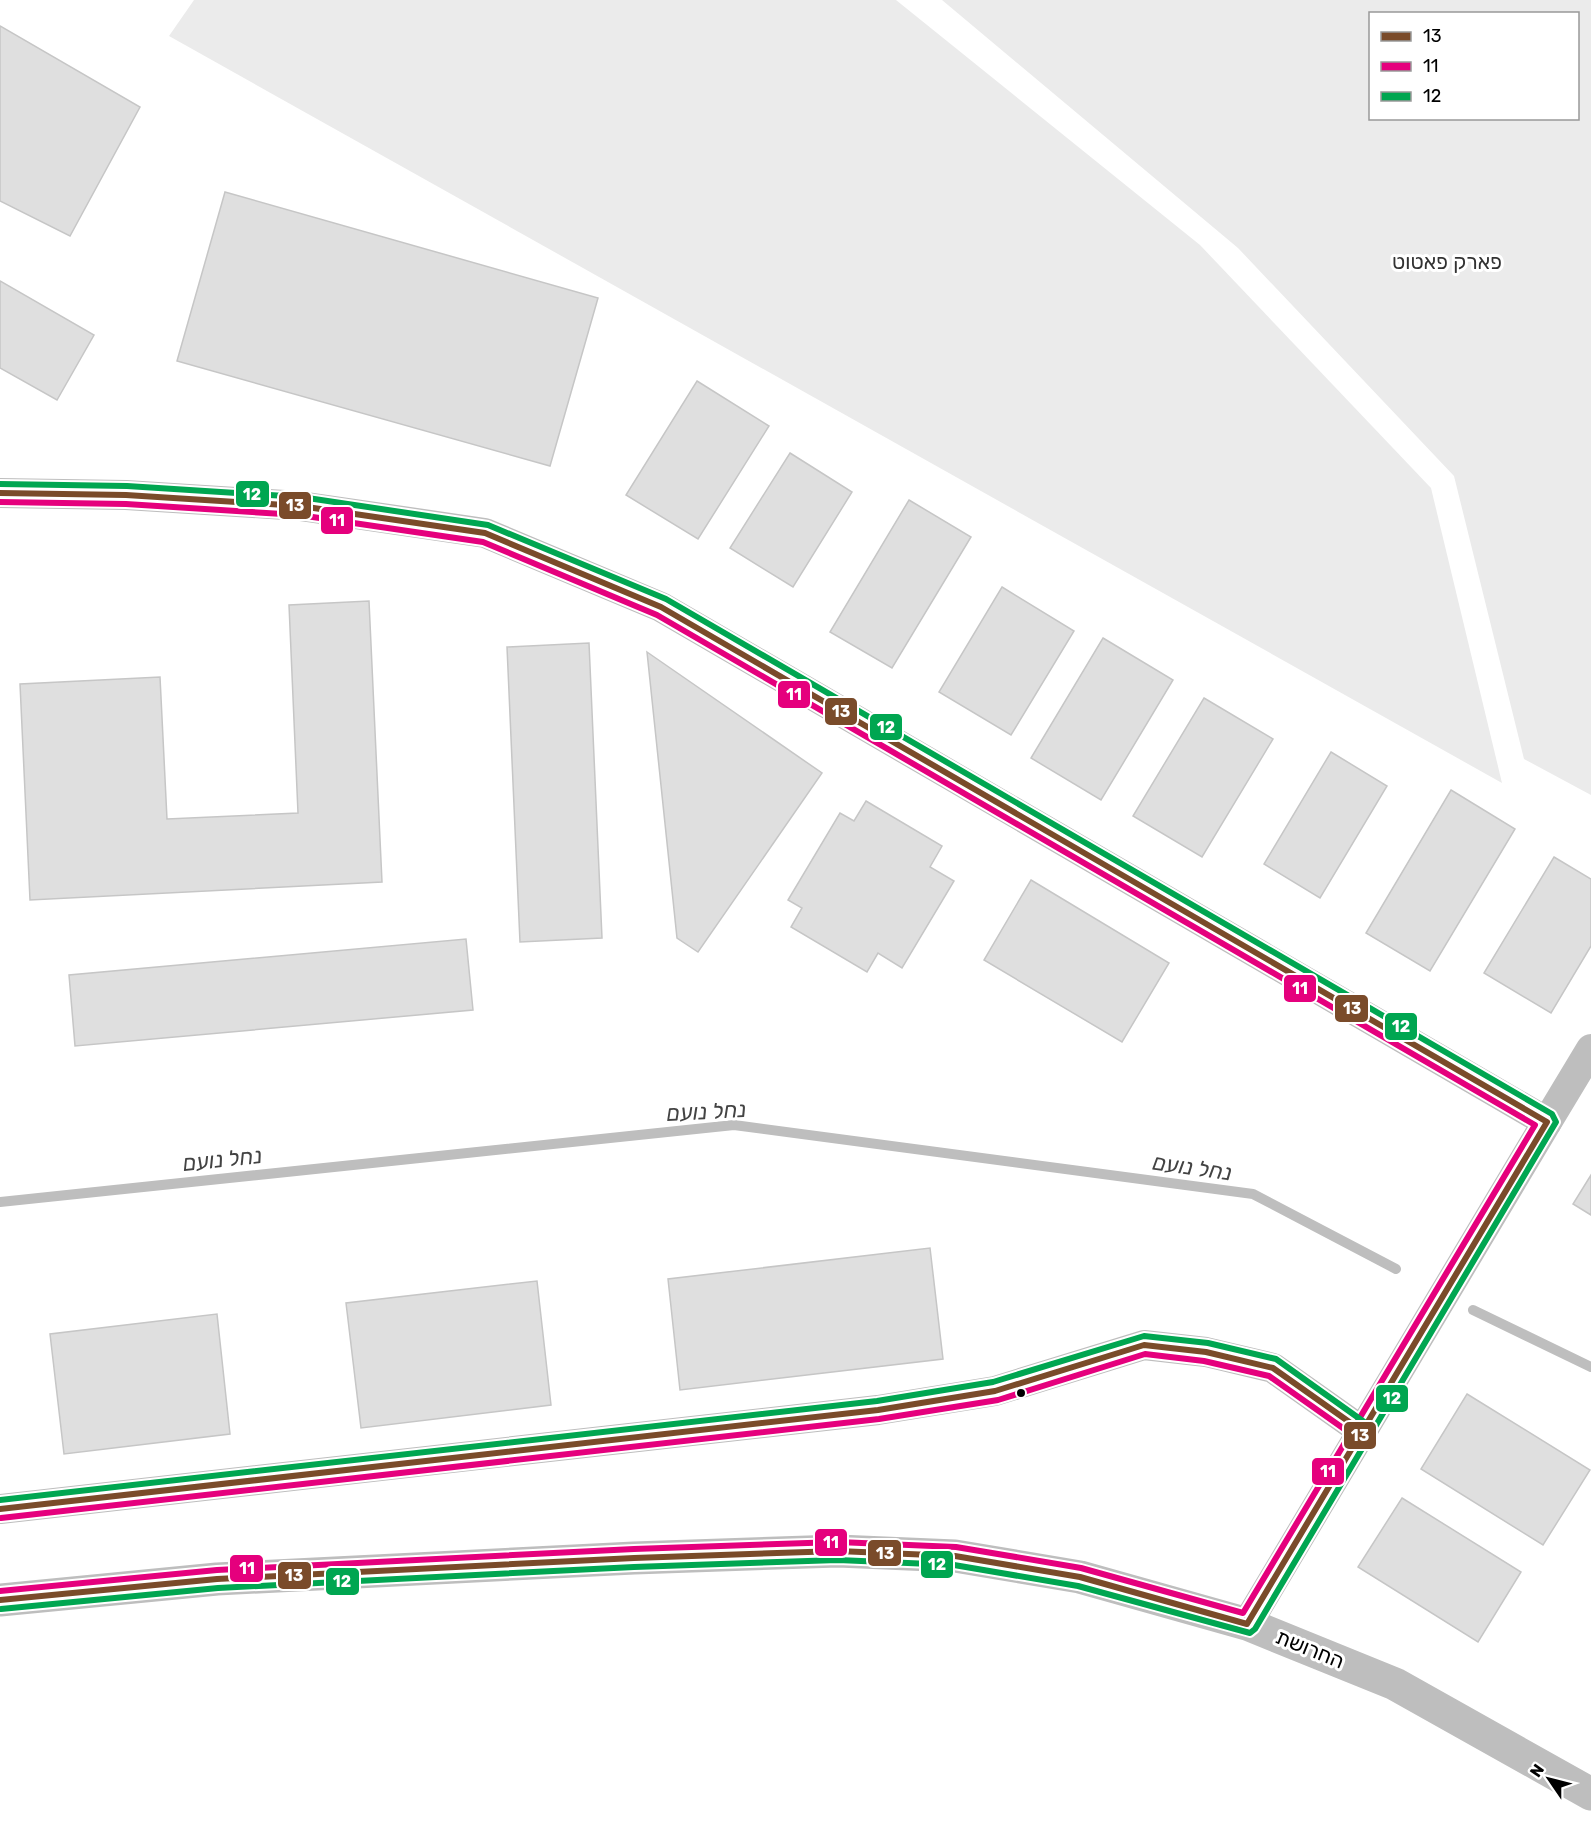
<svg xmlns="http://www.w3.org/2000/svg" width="1591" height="1821" font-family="Rubik,Heebo,sans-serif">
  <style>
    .green { fill: #ebebeb; fill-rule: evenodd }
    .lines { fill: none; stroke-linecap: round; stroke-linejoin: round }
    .stream { stroke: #bebebe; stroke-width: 10 }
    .building { fill: #dfdfdf; stroke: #c6c6c6; stroke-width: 1.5 }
    .minor { stroke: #bebebe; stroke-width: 30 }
    .tertiary { stroke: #bebebe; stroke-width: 33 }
    .bus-1-casing { stroke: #fff; stroke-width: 10 }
    .bus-2-casing { stroke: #fff; stroke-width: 10 }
    .bus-3-casing { stroke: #fff; stroke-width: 10 }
    .bus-1 { stroke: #7a4b2a; stroke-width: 6 }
    .bus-2 { stroke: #e5007d; stroke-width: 6 }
    .bus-3 { stroke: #00a651; stroke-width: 6 }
    .bus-dot { fill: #000; stroke: #fff; stroke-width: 2 }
    .labels { text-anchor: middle; stroke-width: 6; stroke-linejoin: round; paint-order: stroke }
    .park-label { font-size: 21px; fill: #323232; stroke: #fff }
    .street-label { font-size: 21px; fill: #000; stroke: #fff }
    .water-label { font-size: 22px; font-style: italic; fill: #434343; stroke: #fff }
    .line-badge { stroke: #fff; stroke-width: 2 }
    .badge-label { font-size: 16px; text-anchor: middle; font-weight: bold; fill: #fff }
  </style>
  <rect width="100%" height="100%" fill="#fff"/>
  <g class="green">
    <path d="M194 0H896L1200 245 1431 488 1502 783 169 36Z"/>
    <path d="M942 0H1591V795L1524 759 1454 476 1238 248ZM1370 14H1578V118H1370Z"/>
  </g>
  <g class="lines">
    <g class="stream">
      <path d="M0 1202 734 1125 1253 1194 1396 1269"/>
      <path d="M1473 1310 1591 1367"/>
    </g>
  </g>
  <g class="building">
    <path d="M0 26 140 107 70 236 0 201Z"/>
    <path d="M225 192 598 298 550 466 177 361Z"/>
    <path d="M0 281 94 335 57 400 0 368Z"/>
    <path d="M697 381 769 426 698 539 626 495Z"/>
    <path d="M790 453 852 492 793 587 730 548Z"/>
    <path d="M909 500 971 537 892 668 830 632Z"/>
    <path d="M1002 587 1074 631 1011 735 939 692Z"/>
    <path d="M369 601 382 882 30 900 20 684 160 677 167 819 298 813 289 605Z"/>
    <path d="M1103 638 1173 680 1101 800 1031 758Z"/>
    <path d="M589 643 602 938 520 942 507 647Z"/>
    <path d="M647 652 822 773 698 952 677 938Z"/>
    <path d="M1204 698 1273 739 1202 857 1133 816Z"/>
    <path d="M1331 752 1387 786 1320 898 1264 864Z"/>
    <path d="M1451 790 1515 829 1430 971 1366 933Z"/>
    <path d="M866 801 942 846 930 867 954 881 902 968 878 953 867 972 791 927 802 908 788 900 840 813 854 821Z"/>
    <path d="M1554 857 1591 879V946L1551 1013 1484 973Z"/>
    <path d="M1031 880 1169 963 1122 1042 984 960Z"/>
    <path d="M466 939 473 1010 75 1046 69 975Z"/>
    <path d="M1591 1175V1215L1573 1204Z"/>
    <path d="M930 1248 943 1359 680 1390 668 1279Z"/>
    <path d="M537 1281 551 1405 361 1428 346 1303Z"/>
    <path d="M217 1314 230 1434 64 1454 50 1334Z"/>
    <path d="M1467 1394 1590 1470 1543 1545 1421 1469Z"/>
    <path d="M1402 1498 1521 1572 1478 1642 1358 1567Z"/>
  </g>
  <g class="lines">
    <g class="minor">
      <path d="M0 493 126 495 300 506 485 533 661 607 1547 1122 1247 1624"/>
      <path d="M1547 1122 1591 1049"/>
      <path d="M0 1509 878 1410 995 1391 1144 1345 1206 1352 1273 1368 1362 1431"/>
    </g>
    <path class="tertiary" d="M0 1600 217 1579 634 1558 838 1551 955 1556 1080 1577 1247 1624 1395 1684 1591 1794"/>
    <defs>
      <g id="bus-1">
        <path d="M0 493 126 495 300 506 485 533 661 607 1547 1122 1247 1624 1080 1577 955 1556 838 1551 634 1558 217 1579 0 1600"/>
        <path d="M0 1509 878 1410 995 1391 1144 1345 1206 1352 1273 1368 1362 1431"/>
      </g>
      <g id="bus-2">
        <path d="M0 502 126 504 299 515 483 542 657 615 1535 1125 1243 1613 1081 1568 956 1547 838 1542 634 1549 217 1570 0 1591"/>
        <path d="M1 1518 879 1419 998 1400 1145 1354 1204 1361 1269 1376 1357 1438"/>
      </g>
      <g id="bus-3">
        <path d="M0 484 127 486 301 497 488 525 666 599 1552 1114 1556 1122 1255 1629 1250 1633 1078 1586 954 1565 838 1560 634 1567 218 1588 1 1609"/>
        <path d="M0 1500 877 1401 993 1382 1144 1336 1208 1343 1276 1359 1367 1424"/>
      </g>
    </defs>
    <use href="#bus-1" class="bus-1-casing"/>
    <use href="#bus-2" class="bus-2-casing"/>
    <use href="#bus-3" class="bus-3-casing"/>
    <use href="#bus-1" class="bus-1"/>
    <use href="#bus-2" class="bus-2"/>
    <use href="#bus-3" class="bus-3"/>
  </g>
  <circle class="bus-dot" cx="1021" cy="1393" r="5"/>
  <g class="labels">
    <g class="park-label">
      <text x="1447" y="269">פארק פאטוט</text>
    </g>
    <g class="street-label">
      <text transform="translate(1310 1649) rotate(22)" y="7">החרושת</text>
    </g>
    <g class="water-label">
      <text transform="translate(706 1111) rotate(-3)" y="8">נחל נועם</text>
      <text transform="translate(222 1159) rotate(-6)" y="8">נחל נועם</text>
      <text transform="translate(1192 1167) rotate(8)" y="8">נחל נועם</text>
    </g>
  </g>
  <g class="line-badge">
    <rect x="235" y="480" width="35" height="28" rx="6" fill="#00a651"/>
    <rect x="278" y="491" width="34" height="29" rx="6" fill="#7a4b2a"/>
    <rect x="320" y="506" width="34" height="29" rx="6" fill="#e5007d"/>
    <rect x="777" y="680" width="34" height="29" rx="6" fill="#e5007d"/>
    <rect x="824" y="697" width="34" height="29" rx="6" fill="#7a4b2a"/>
    <rect x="869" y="713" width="34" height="28" rx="6" fill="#00a651"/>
    <rect x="1283" y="974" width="34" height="29" rx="6" fill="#e5007d"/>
    <rect x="1334" y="994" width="35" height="29" rx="6" fill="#7a4b2a"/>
    <rect x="1384" y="1012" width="34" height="29" rx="6" fill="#00a651"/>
    <rect x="1375" y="1384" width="34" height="29" rx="6" fill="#00a651"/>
    <rect x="1343" y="1421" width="34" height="29" rx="6" fill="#7a4b2a"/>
    <rect x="1311" y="1457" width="34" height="29" rx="6" fill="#e5007d"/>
    <rect x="814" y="1528" width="34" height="29" rx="6" fill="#e5007d"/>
    <rect x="867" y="1539" width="35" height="28" rx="6" fill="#7a4b2a"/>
    <rect x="920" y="1550" width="34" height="29" rx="6" fill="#00a651"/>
    <rect x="229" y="1554" width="35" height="29" rx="6" fill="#e5007d"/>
    <rect x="277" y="1561" width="35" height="29" rx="6" fill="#7a4b2a"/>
    <rect x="325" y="1567" width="35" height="29" rx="6" fill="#00a651"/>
  </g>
  <g class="badge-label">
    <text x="252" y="500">12</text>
    <text x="295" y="511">13</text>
    <text x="337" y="526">11</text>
    <text x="794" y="700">11</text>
    <text x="841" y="717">13</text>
    <text x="886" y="733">12</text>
    <text x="1300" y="994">11</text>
    <text x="1352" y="1014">13</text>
    <text x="1401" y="1032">12</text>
    <text x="1392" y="1404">12</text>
    <text x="1360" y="1441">13</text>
    <text x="1328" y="1477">11</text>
    <text x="831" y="1548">11</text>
    <text x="885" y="1559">13</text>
    <text x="937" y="1570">12</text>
    <text x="247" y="1574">11</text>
    <text x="294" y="1581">13</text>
    <text x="342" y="1587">12</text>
  </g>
  <rect x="1369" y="12" width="210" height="108" fill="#ffffff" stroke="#999999" stroke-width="1.5"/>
  <rect x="1381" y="32" width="30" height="9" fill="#7a4b2a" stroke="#999999" stroke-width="1.5"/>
  <text x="1423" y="42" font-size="18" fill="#000000">13</text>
  <rect x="1381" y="62" width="30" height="9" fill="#e5007d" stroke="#999999" stroke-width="1.5"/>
  <text x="1423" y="72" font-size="18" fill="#000000">11</text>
  <rect x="1381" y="92" width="30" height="9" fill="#00a651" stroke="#999999" stroke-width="1.5"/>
  <text x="1423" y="102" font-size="18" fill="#000000">12</text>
  <g transform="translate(1549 1779) rotate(305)" stroke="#ffffff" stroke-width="4.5" paint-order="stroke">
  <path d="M0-4.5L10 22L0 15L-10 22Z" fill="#000000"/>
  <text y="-9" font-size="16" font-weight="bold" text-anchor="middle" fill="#000000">N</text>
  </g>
</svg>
